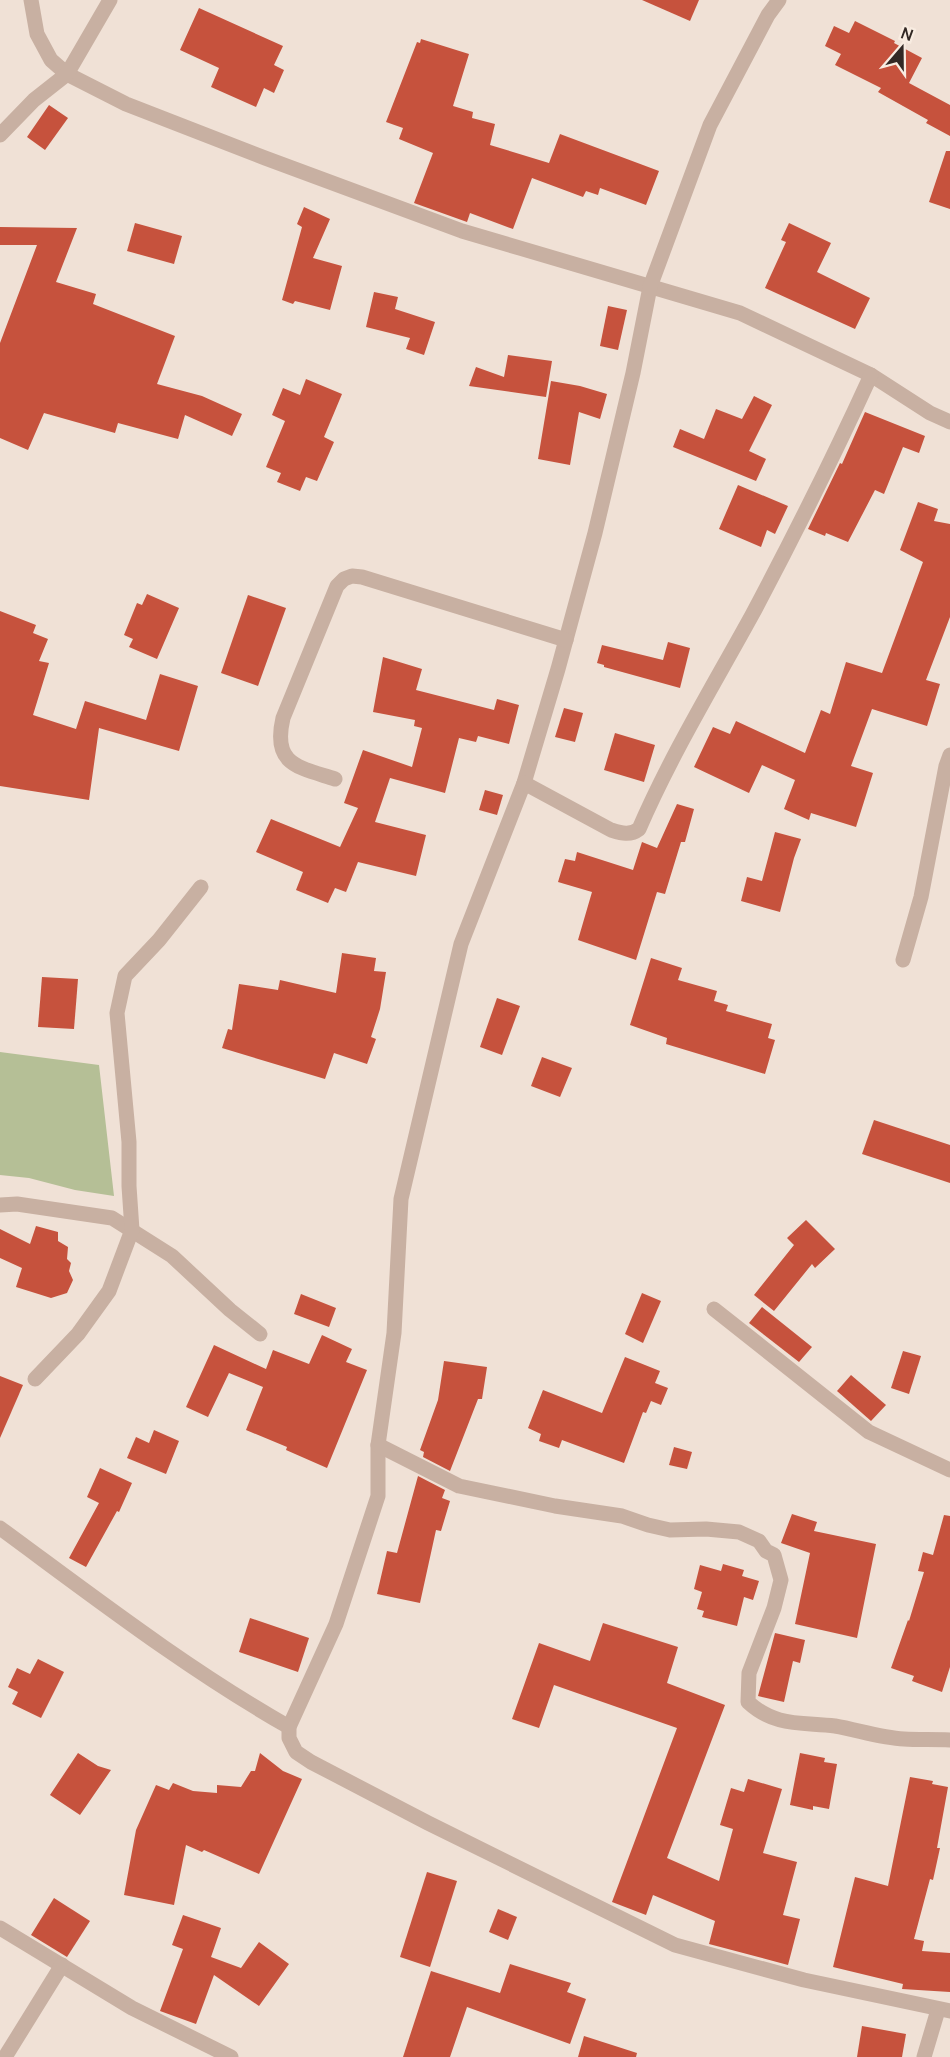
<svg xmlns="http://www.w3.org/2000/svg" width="950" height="2057" font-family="Manrope,sans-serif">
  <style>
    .green { fill: #b5bf96 }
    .building { fill: #c6523d }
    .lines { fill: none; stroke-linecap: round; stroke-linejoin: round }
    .street { stroke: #c8b0a2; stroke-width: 15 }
  </style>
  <rect width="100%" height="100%" fill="#f0e1d6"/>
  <path class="green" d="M0 1052 99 1065 114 1196 75 1190 29 1178 0 1175Z"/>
  <g class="building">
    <path d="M642 0H699L690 21Z"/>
    <path d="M199 8 283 46 274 65 284 70 274 93 264 88 256 107 211 87 219 68 180 50Z"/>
    <path d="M855 21 895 41 894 43 922 58 909 83 950 105V136L926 123 928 120 878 92 881 88 835 65 841 54 825 46 834 26 849 33Z"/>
    <path d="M421 39 469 54 453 106 473 112 472 118 495 124 490 145 549 163 560 134 659 171 646 205 600 188 598 195 586 191 583 197 532 178 513 229 470 213 467 222 414 203 433 153 399 139 403 128 386 122 417 42 420 43Z"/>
    <path d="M49 105 68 118 45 150 27 137Z"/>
    <path d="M946 151H950V209L929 202Z"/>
    <path d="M304 207 330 219 313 258 342 266 330 310 295 301 293 304 282 300 302 227 297 224Z"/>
    <path d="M135 223 182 236 174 264 127 251Z"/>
    <path d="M789 223 831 243 817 272 870 298 855 329 765 288 786 242 781 240Z"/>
    <path d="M0 227 77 228 56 282 96 294 93 304 175 336 157 384 202 396 242 414 232 436 185 415 178 439 118 423 115 433 44 413 28 450 0 438V343L37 245H0Z"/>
    <path d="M374 292 398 297 395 309 435 322 424 355 406 349 410 338 366 327Z"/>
    <path d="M608 306 627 310 618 350 600 346Z"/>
    <path d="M508 355 552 361 546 397 469 386 476 367 504 377Z"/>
    <path d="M306 379 342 394 324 437 334 442 317 481 306 477 300 491 277 482 281 473 266 467 285 421 272 415 283 388 300 395Z"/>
    <path d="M551 381 580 386 607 394 600 419 579 412 570 465 538 459Z"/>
    <path d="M754 396 772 405 749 451 766 459 756 481 673 447 680 429 704 439 716 409 742 419Z"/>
    <path d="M865 412 925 436 919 453 903 447 884 494 875 490 848 542 826 533 825 536 808 529 840 463 842 464Z"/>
    <path d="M738 485 788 506 775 534 767 530 761 547 719 529Z"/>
    <path d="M918 502 938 509 934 521 950 524V617L926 680 940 684 927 726 872 709 851 766 873 773 856 827 811 813 809 820 784 809 795 780 762 765 749 793 694 767 713 727 730 734 736 721 805 753 821 710 830 714 846 662 882 673 923 562 900 550Z"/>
    <path d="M147 594 179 608 157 659 129 647 133 639 124 635 137 603 142 605Z"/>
    <path d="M248 595 286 608 258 686 221 673Z"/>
    <path d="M0 611 36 625 33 633 48 639 39 661 49 663 33 715 76 729 85 701 146 720 160 674 198 686 179 751 99 728 89 800 0 786Z"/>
    <path d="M668 642 690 648 680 688 604 667V665L597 663 602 645 663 660Z"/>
    <path d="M383 657 422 669 416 690 494 710 497 699 519 705 509 744 478 736 476 742 459 738 445 793 390 778 375 822 426 835 416 876 358 862 346 892 335 888 328 903 296 890 303 872 256 852 271 819 340 847 358 808 344 803 363 750 412 767 422 728 414 726 415 720 373 712Z"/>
    <path d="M564 708 583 713 575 742 555 737Z"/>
    <path d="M615 733 655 745 644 782 604 770Z"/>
    <path d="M485 790 503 795 497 815 479 810Z"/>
    <path d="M677 804 694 809 685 842H681L665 894 657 892 636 960 578 940 592 892 558 882 565 859 575 861 577 852 633 870 642 842 657 848Z"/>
    <path d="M775 832 801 839 794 858 780 912 741 901 747 877 762 881Z"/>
    <path d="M342 953 376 958 374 971 386 972 380 1009 371 1037 376 1039 367 1064 334 1053 325 1079 222 1048 228 1029 232 1030 239 984 278 990 280 980 336 993Z"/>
    <path d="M651 958 682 968 678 980 717 991 714 1001 728 1005 726 1011 772 1024 768 1038 775 1040 765 1074 666 1044 667 1038 630 1025Z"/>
    <path d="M42 977 78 979 74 1029 38 1027Z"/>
    <path d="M497 998 520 1006 502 1055 480 1047Z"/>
    <path d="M542 1057 572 1068 560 1097 531 1086Z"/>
    <path d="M874 1120 950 1145V1183L862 1154Z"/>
    <path d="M806 1220 835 1249 815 1268 812 1264 774 1311 754 1295 794 1245 787 1238Z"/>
    <path d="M36 1226 58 1232V1241L68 1247 67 1259 71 1263 69 1271 73 1280 67 1293 51 1298 16 1287 22 1268 0 1258V1229L30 1244Z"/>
    <path d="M642 1293 661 1301 643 1343 625 1334Z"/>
    <path d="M301 1294 336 1308 329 1327 294 1314Z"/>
    <path d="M762 1307 812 1347 799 1362 749 1323Z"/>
    <path d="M322 1335 352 1349 346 1362 367 1370 327 1468 286 1450 287 1447 246 1430 263 1387 229 1373 208 1417 186 1407 214 1345 266 1369 273 1350 309 1364Z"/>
    <path d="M903 1351 921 1356 909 1394 891 1388Z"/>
    <path d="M625 1357 660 1371 655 1383 668 1388 661 1405 651 1401 646 1413 643 1412 624 1463 562 1440 559 1448 539 1441 541 1434 528 1428 543 1390 602 1413Z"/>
    <path d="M444 1361 487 1367 482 1399H478L450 1471 423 1457 424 1452 420 1450 438 1400Z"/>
    <path d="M851 1375 886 1405 871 1421 837 1391Z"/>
    <path d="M0 1376 23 1385 0 1438Z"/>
    <path d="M154 1430 179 1441 166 1474 127 1458 136 1437 149 1443Z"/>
    <path d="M674 1447 692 1452 687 1469 669 1465Z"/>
    <path d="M100 1468 132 1483 119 1512 117 1511 86 1567 69 1558 99 1503 87 1497Z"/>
    <path d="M418 1476 445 1490 442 1498 450 1501 441 1531 436 1530 420 1603 377 1594 387 1551 397 1553Z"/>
    <path d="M792 1514 817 1522 814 1531 876 1544 857 1638 795 1624 810 1553 781 1543Z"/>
    <path d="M944 1515 950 1516V1667L942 1692 912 1681 914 1676 891 1668 908 1620 909 1621 924 1572 918 1571 923 1552 933 1555Z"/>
    <path d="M723 1564 744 1570 742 1576 759 1581 753 1600 744 1597 737 1626 702 1617 704 1611 697 1609 702 1592 694 1589 700 1565 721 1571Z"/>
    <path d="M250 1618 309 1638 298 1672 239 1652Z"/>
    <path d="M603 1623 678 1647 667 1683 725 1705 667 1858 719 1881 733 1829 720 1825 731 1788 744 1792 748 1779 782 1789 763 1853 797 1862 783 1915 800 1919 788 1965 709 1944 715 1921 653 1895 646 1915 612 1902 677 1728 554 1685 539 1728 512 1719 539 1643 590 1661Z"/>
    <path d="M775 1633 805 1640 800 1663 793 1661 784 1702 758 1696Z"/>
    <path d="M38 1659 64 1672 41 1718 12 1704 18 1692 8 1687 17 1668 30 1674Z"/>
    <path d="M78 1753 98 1766 111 1770 80 1815 50 1795Z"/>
    <path d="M260 1753 283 1771 302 1779 259 1874 204 1850 202 1852 186 1845 174 1905 124 1895 136 1830 156 1785 169 1790 173 1783 193 1791 217 1793V1785L241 1787 251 1771H255Z"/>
    <path d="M800 1753 825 1758 824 1762 837 1764 829 1809 813 1806V1810L790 1805Z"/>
    <path d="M910 1777 933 1781 932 1784 948 1787 937 1848H940L933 1880 930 1879 914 1939 924 1941 922 1951 950 1953V1992L902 1989 903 1984 833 1967 855 1877 888 1886Z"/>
    <path d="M427 1872 457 1881 430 1967 400 1957Z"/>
    <path d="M54 1898 90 1921 67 1957 31 1935Z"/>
    <path d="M498 1909 517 1917 508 1940 489 1932Z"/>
    <path d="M183 1915 221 1928 211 1957 241 1968 259 1942 289 1964 259 2006 214 1975 196 2024 160 2011 183 1949 172 1945Z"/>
    <path d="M510 1964 571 1983 567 1992 586 1999 570 2044 467 2007 450 2057H403L431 1971 500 1993Z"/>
    <path d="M862 2026 906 2034 902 2057H857Z"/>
    <path d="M584 2036 637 2053 636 2057H578Z"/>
  </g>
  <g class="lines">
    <g class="street">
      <path d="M31 0 37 34 51 60 67 74 126 104 265 158 462 231 740 313 871 375 930 413 950 422"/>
      <path d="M779 0 768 15 710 125 650 287 633 373 595 533 558 669 524 783 461 944 401 1199 394 1333 378 1445V1496L336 1624 289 1727V1738L296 1752 311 1762 428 1823 675 1945 804 1980 950 2011"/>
      <path d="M0 135 34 100 67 74 110 0"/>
      <path d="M335 779C298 767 272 765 283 718L337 586 344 579 352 576 362 577 566 640"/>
      <path d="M524 783 611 830C621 833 630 836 639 829 671 755 713 686 752 615 794 536 834 456 871 375"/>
      <path d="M903 960 921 897 946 766 950 755"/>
      <path d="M0 1205 17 1204 112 1218 172 1256 230 1310 260 1334"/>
      <path d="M714 1309 869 1432 950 1470"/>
      <path d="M35 1379 78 1334 109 1291 132 1230 129 1186V1142L117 1013 125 976 159 940 201 887"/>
      <path d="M378 1445 459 1486 555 1506 622 1516 648 1525 670 1530 706 1529 739 1532 759 1541 766 1551 774 1555 781 1580 774 1608 749 1673 748 1702C775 1727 801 1722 835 1726 858 1730 881 1738 904 1739 919 1740 934 1739 950 1740"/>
      <path d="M0 1528C94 1597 187 1669 289 1727"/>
      <path d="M0 1928 132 2008 231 2057"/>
      <path d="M5 2057 62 1965"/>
      <path d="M924 2057 938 2010"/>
    </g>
  </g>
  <g transform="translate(902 48) rotate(20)" stroke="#f8ece1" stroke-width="4.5" paint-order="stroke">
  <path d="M0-4.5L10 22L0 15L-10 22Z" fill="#322824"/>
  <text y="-9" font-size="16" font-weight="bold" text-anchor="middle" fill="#322824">N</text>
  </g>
</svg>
